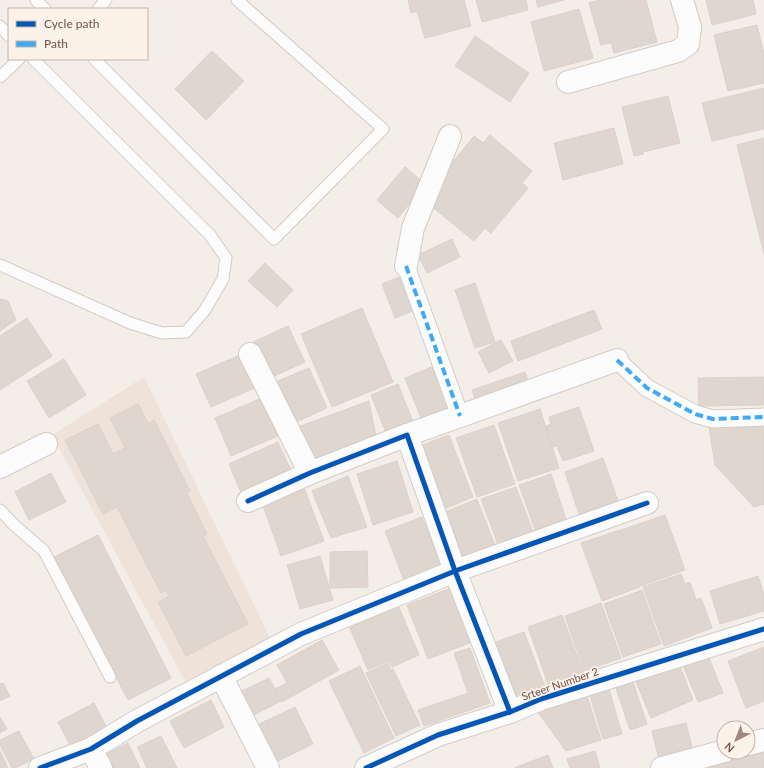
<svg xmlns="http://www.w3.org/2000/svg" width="764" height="768" font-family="Lato,sans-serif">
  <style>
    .residential { fill: #efe2d8 }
    .building { fill: #e0d6d0; stroke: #dcd0cb }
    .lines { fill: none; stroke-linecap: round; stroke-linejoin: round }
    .service-casing { stroke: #d3cbc6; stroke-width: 13 }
    .pedestrian-casing { stroke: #d3cbc6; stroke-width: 19 }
    .minor-casing { stroke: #d3cbc6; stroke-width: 24 }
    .service { stroke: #fdfcfc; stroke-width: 11 }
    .pedestrian { stroke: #fdfcfc; stroke-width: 17 }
    .minor { stroke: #fdfcfc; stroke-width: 22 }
    .quiet { stroke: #3fa9f5; stroke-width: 4; stroke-dasharray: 8 4; stroke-linecap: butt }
    .cycleway-casing { stroke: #fdf2e8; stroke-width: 8 }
    .cycleway { stroke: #0057b8; stroke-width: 5 }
    .labels { text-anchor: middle; stroke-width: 3.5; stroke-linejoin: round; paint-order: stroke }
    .street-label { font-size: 11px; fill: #6f534b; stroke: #fdf2e8 }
  </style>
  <rect width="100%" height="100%" fill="#f4eee8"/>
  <path class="residential" d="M144 377 270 638 185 681 52 435Z"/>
  <g class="building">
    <path d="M408 0H464L471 26 425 38 417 11 411 13Z"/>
    <path d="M476 0H526L528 10 482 22Z"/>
    <path d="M536 0H564L538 7Z"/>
    <path d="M600 0H646L657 42 614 53 611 43 601 45 589 3Z"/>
    <path d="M706 0H753L756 14 712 25Z"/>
    <path d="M579 9 593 58 544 71 531 22Z"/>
    <path d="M757 25 764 54V83L728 91 714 35Z"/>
    <path d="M475 36 529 73 510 102 455 66Z"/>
    <path d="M212 51 244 81 206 120 175 89Z"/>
    <path d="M764 88V129L712 141 702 103Z"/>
    <path d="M668 96 680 143 643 152V154L634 156 622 107Z"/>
    <path d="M614 128 623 164 563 180 554 143Z"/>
    <path d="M490 135 532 171 522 183 528 188 491 233 485 228 474 241 431 206 442 192 434 185 474 136 483 143Z"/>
    <path d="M764 138V254L737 145Z"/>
    <path d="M405 167 425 184 398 218 377 200Z"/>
    <path d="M452 239 460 257 427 273 418 255Z"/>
    <path d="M265 263 293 290 277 307 248 281Z"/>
    <path d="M402 276 415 310 395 318 382 284Z"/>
    <path d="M475 283 495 342 475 348 455 290Z"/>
    <path d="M0 299 8 301 16 320 0 331Z"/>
    <path d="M362 308 393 382 332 407 301 334Z"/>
    <path d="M594 310 602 329 518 361 511 341Z"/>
    <path d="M27 318 52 356 0 390V336Z"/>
    <path d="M288 326 305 362 270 378 253 342Z"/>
    <path d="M501 340 513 361 489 373 478 352Z"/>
    <path d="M242 354 257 387 211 407 196 374Z"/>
    <path d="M64 359 86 395 49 418 27 381Z"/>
    <path d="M434 366 452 412 423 423 405 378Z"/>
    <path d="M309 368 327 408 292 424 273 383Z"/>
    <path d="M525 372 531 389 478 407 472 390Z"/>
    <path d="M764 377V405L699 406 698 378Z"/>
    <path d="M398 384 415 427 388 438 371 395Z"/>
    <path d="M262 398 278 436 231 456 215 418Z"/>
    <path d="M369 401 377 441 314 465 298 427Z"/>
    <path d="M138 404 148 423 154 420 190 491 187 493 207 534 203 536 248 624 186 656 158 602 169 596 166 591 161 593 117 507 103 514 65 440 98 424 113 454 125 448 110 418Z"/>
    <path d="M579 407 594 451 563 461 557 446 553 447 546 426 551 424 549 417Z"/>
    <path d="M540 409 559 468 518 481 498 423Z"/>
    <path d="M764 424V504L754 507 715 465 709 427Z"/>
    <path d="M494 425 515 484 477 497 456 438Z"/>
    <path d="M449 435 473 497 446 508 422 445Z"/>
    <path d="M278 442 292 473 242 495 229 464Z"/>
    <path d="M603 458 621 510 582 523 565 472Z"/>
    <path d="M397 461 413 512 373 525 357 474Z"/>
    <path d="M51 473 66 502 29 520 15 492Z"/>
    <path d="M551 474 566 519 555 523 556 528 546 531 545 526 535 530 519 485Z"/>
    <path d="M348 476 367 527 331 538 312 491Z"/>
    <path d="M304 487 324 541 281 556 262 503Z"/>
    <path d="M516 487 535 537 500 550 481 499Z"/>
    <path d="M477 499 496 548 462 561 443 513Z"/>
    <path d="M665 515 685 570 641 586 621 530Z"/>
    <path d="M422 517 442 569 405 583 385 531Z"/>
    <path d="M620 530 640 587 602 601 581 543Z"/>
    <path d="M98 535 171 678 128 700 54 557Z"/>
    <path d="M367 551 368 587 330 588V552Z"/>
    <path d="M320 556 333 600 300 609 287 565Z"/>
    <path d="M681 574 685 584 690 582 696 600 701 598 712 628 664 646 643 587Z"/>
    <path d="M758 576 764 595V611L720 624 710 591Z"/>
    <path d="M451 588 472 642 428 659 407 605Z"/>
    <path d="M642 590 661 644 623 657 604 604Z"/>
    <path d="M601 603 621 658 584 671 565 616Z"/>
    <path d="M398 605 419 655 392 667 389 661 368 670 349 626Z"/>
    <path d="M562 615 583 672 548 684 528 627Z"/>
    <path d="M524 632 544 684 516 695 504 663 501 665 493 643Z"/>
    <path d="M322 640 339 670 282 702 275 689 287 683 277 665Z"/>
    <path d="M764 647V701L746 708 728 661Z"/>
    <path d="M470 648 490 703 424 726 418 710 468 693 454 653Z"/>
    <path d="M707 653 723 693 698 702 682 663Z"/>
    <path d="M677 659 693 700 651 718 634 677Z"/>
    <path d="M388 663 391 670 393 669 420 725 396 736 366 673Z"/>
    <path d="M360 666 394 738 364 753 329 681Z"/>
    <path d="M269 678 281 701 252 716 240 692Z"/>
    <path d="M632 679 647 724 630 730 615 685Z"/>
    <path d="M3 683 10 696 0 701V684Z"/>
    <path d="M608 686 622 734 603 739 589 692Z"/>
    <path d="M586 693 601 740 566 751 537 711Z"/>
    <path d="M211 700 224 727 184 748 170 721Z"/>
    <path d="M94 703 108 730 72 749 58 722Z"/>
    <path d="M295 707 313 744 274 763 255 726Z"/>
    <path d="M0 717 7 729 0 733Z"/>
    <path d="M686 723 694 755 660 763 652 731Z"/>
    <path d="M19 731 34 759 15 768H12L0 745V740Z"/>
    <path d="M161 736 177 768H147L137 747Z"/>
    <path d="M764 742V768H669L727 752H748Z"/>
    <path d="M128 743 140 768H110L103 756Z"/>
    <path d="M0 751 8 768H0Z"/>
    <path d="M595 751 600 768H570L567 759Z"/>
    <path d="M548 755 553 768H514Z"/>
  </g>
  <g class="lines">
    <defs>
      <g id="service">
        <path d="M36 0 45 9"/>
        <path d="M98 9 106 0"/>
        <path d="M0 26 9 36"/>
        <path d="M94 59 274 239 383 129 237 0"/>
        <path d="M0 77 19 59"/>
        <path d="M0 265 130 323 162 333 186 332 205 310 223 279 226 258 210 235 33 59"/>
        <path d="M0 510 13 524 44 551 110 677"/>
      </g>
      <g id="pedestrian">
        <path d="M406 266 460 416"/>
        <path d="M617 360 647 388 695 414 713 419 764 417"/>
      </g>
      <g id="minor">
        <path d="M568 82 678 51 688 44 690 27 682 0"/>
        <path d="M406 266 413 228 450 136"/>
        <path d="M250 354 310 473"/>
        <path d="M407 435 617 360"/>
        <path d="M0 467 46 444"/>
        <path d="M248 501 310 473 407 435 455 571 510 712"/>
        <path d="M221 676 268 768"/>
        <path d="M748 744 764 740"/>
        <path d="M91 749 101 768"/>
        <path d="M40 768 91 749 137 721 301 634 455 571 647 503"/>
        <path d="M366 768 438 735 510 712 541 699 764 629"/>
        <path d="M662 768 724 751"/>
      </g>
    </defs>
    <use href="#service" class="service-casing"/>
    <use href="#pedestrian" class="pedestrian-casing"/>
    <use href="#minor" class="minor-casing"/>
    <use href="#service" class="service"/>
    <use href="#pedestrian" class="pedestrian"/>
    <use href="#minor" class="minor"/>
    <g class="quiet">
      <path d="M406 266 460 416"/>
      <path d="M617 360 647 388 695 414 713 419 764 417"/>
    </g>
    <defs>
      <g id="cycleway">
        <path d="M248 501 310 473 407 435 455 571 510 712"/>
        <path d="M40 768 91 749 137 721 301 634 455 571 647 503"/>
        <path d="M366 768 438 735 510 712 541 699 764 629"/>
      </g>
    </defs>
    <use href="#cycleway" class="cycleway-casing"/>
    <use href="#cycleway" class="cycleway"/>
  </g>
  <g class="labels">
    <g class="street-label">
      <text transform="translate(560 684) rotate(-19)" y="4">Srteer Number 2</text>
    </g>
  </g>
  <rect x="8" y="8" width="140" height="52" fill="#fdf2e8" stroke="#c4b2a9"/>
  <rect x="16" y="21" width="20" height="6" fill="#0057b8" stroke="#c4b2a9"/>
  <text x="44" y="28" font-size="12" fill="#6f534b">Cycle path</text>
  <rect x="16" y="41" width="20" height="6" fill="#3fa9f5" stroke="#c4b2a9"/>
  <text x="44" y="48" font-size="12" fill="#6f534b">Path</text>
  <g transform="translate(736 740) rotate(222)"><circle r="19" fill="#fdf2e8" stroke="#c4b2a9"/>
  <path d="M0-3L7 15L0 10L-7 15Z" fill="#9e8982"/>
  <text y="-6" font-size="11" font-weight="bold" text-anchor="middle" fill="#6f534b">N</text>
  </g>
</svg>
